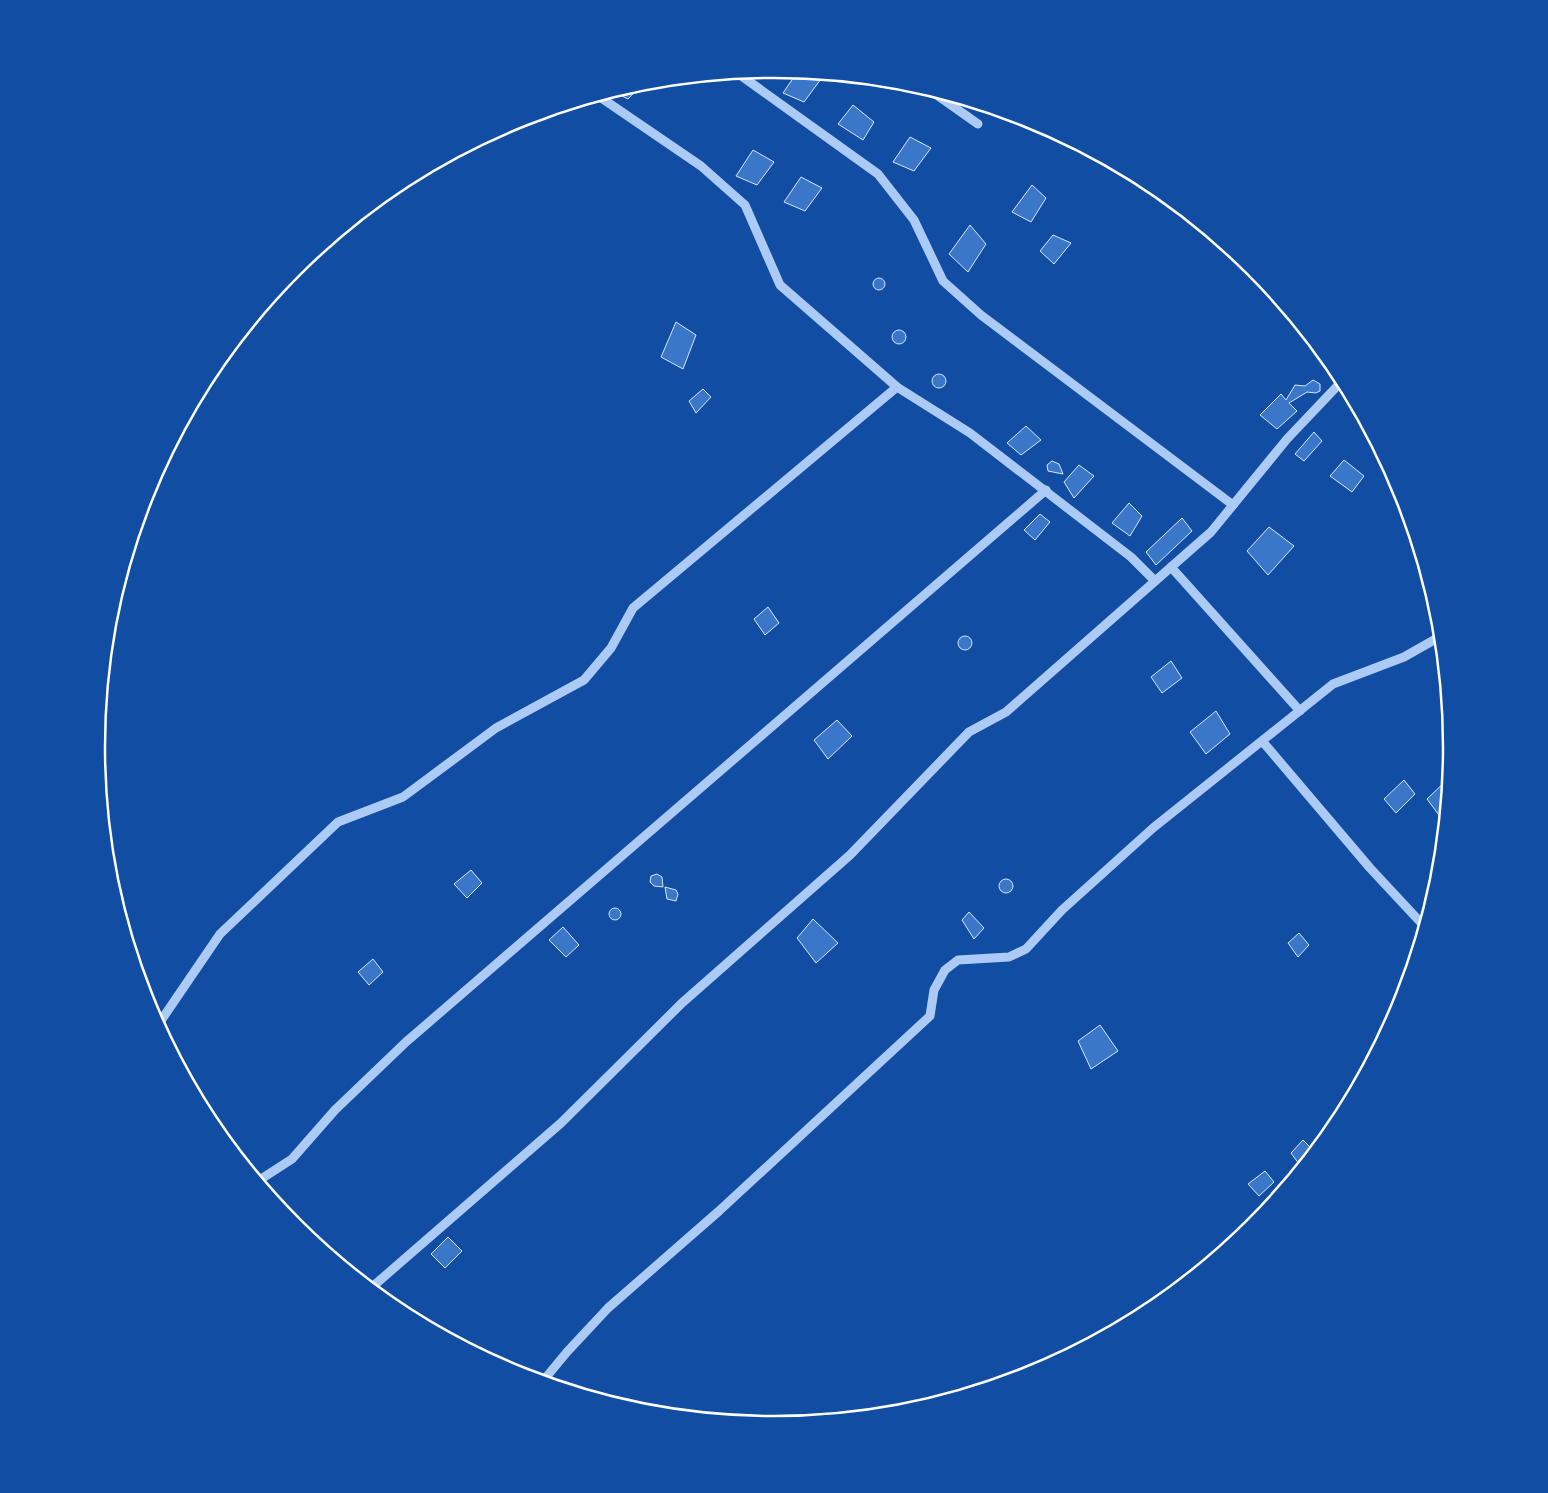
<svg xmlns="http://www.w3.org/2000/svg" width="1548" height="1493" font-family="'PT Sans',sans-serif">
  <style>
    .building { fill: #3a77c9; stroke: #d4e6fe }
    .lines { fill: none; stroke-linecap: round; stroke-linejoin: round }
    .minor { stroke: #abcbf6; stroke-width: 9 }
    .rim { fill: none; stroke: #fff; stroke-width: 2.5 }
  </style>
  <rect width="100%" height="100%" fill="#114da3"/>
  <g class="building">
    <path d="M798 71 809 72 821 79 804 102 783 93Z"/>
    <path d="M642 82H644L628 99 612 91Z"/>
    <path d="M853 105 874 122 863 140 838 124Z"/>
    <path d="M910 137 931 148 914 171 893 162Z"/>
    <path d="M753 150 774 162 757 185 736 176Z"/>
    <path d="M801 177 822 188 805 211 784 202Z"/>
    <path d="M1032 185 1046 198 1031 222 1012 212Z"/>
    <path d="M970 225 986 244 968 272 949 254Z"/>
    <path d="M1053 235 1071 243 1054 264 1040 251Z"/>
    <circle cx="879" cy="284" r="6"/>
    <path d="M676 322 696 335 683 369 661 357Z"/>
    <circle cx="899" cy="337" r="7"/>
    <circle cx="939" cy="381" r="7"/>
    <path d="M1313 380 1320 384V391L1316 393 1307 392 1289 403 1297 411 1277 429 1260 415 1281 394 1286 400 1295 385 1305 386Z"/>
    <path d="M703 389 711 397 696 413 689 401Z"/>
    <path d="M1026 426 1041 440 1021 455 1007 443Z"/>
    <path d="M1314 432 1322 441 1304 461 1295 454Z"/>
    <path d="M1344 460 1364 476 1352 492 1330 476Z"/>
    <path d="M1052 461 1059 464 1063 474 1048 471 1047 465Z"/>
    <path d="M1079 465 1094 476 1074 498 1064 482Z"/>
    <path d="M1129 503 1142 516 1130 536 1112 523Z"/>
    <path d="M1040 514 1050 522 1035 540 1024 530Z"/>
    <path d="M1182 518 1192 531 1156 565 1146 552Z"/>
    <path d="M1269 527 1294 546 1268 575 1247 551Z"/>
    <path d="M768 607 779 623 765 635 754 619Z"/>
    <circle cx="965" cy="643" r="7"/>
    <path d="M1171 661 1182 678 1162 693 1151 677Z"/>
    <path d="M1216 711 1230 734 1206 754 1190 732Z"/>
    <path d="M837 720 852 736 828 759 814 740Z"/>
    <path d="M1449 778 1448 784 1444 822 1427 799Z"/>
    <path d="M1404 780 1415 794 1396 813 1384 799Z"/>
    <path d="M471 870 482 883 467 898 454 884Z"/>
    <path d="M657 874 662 877 663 887 654 886 650 882 651 876Z"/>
    <circle cx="1006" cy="886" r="7"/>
    <path d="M665 887 676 890 678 894 676 901 667 899Z"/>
    <circle cx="615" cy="914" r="6"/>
    <path d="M969 912 984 928 974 939 962 920Z"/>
    <path d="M813 919 838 943 816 963 797 938Z"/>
    <path d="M563 927 579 945 566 957 549 940Z"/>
    <path d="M1299 933 1309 945 1298 957 1288 943Z"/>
    <path d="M373 959 383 972 369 985 358 972Z"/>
    <path d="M1100 1025 1118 1051 1091 1069 1078 1041Z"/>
    <path d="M1303 1140 1313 1150 1299 1164 1291 1153Z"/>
    <path d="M1265 1171 1274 1182 1259 1196 1248 1184Z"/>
    <path d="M448 1237 462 1251 445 1268 431 1254Z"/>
  </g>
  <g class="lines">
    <g class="minor">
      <path d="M736 72 878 174 914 220 943 281 981 315 1233 505"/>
      <path d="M927 88 978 124"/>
      <path d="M597 95 701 166 745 205 780 285 897 387 970 433 1131 557 1155 581"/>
      <path d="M1171 567 1300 711"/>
      <path d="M1263 742 1370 868 1424 926"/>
      <path d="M158 1025 220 934 338 822 403 797 496 728 584 680 611 648 633 608 897 387"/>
      <path d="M258 1181 292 1159 335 1110 406 1042 1046 490"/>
      <path d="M371 1288 561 1123 682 1003 850 855 969 732 1006 712 1211 532 1287 439 1343 380"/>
      <path d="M543 1381 567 1352 608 1308 719 1211 930 1016 934 990 945 970 958 960 1009 957 1026 949 1062 910 1153 828 1333 684 1404 657 1441 636"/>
    </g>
  </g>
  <path d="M0 0H1548V1493H0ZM105 747a669 669 0 1 1 1338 0a669 669 0 1 1-1338 0Z" fill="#114da3" fill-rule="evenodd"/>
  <path class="rim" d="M105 747a669 669 0 1 1 1338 0a669 669 0 1 1-1338 0Z"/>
</svg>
